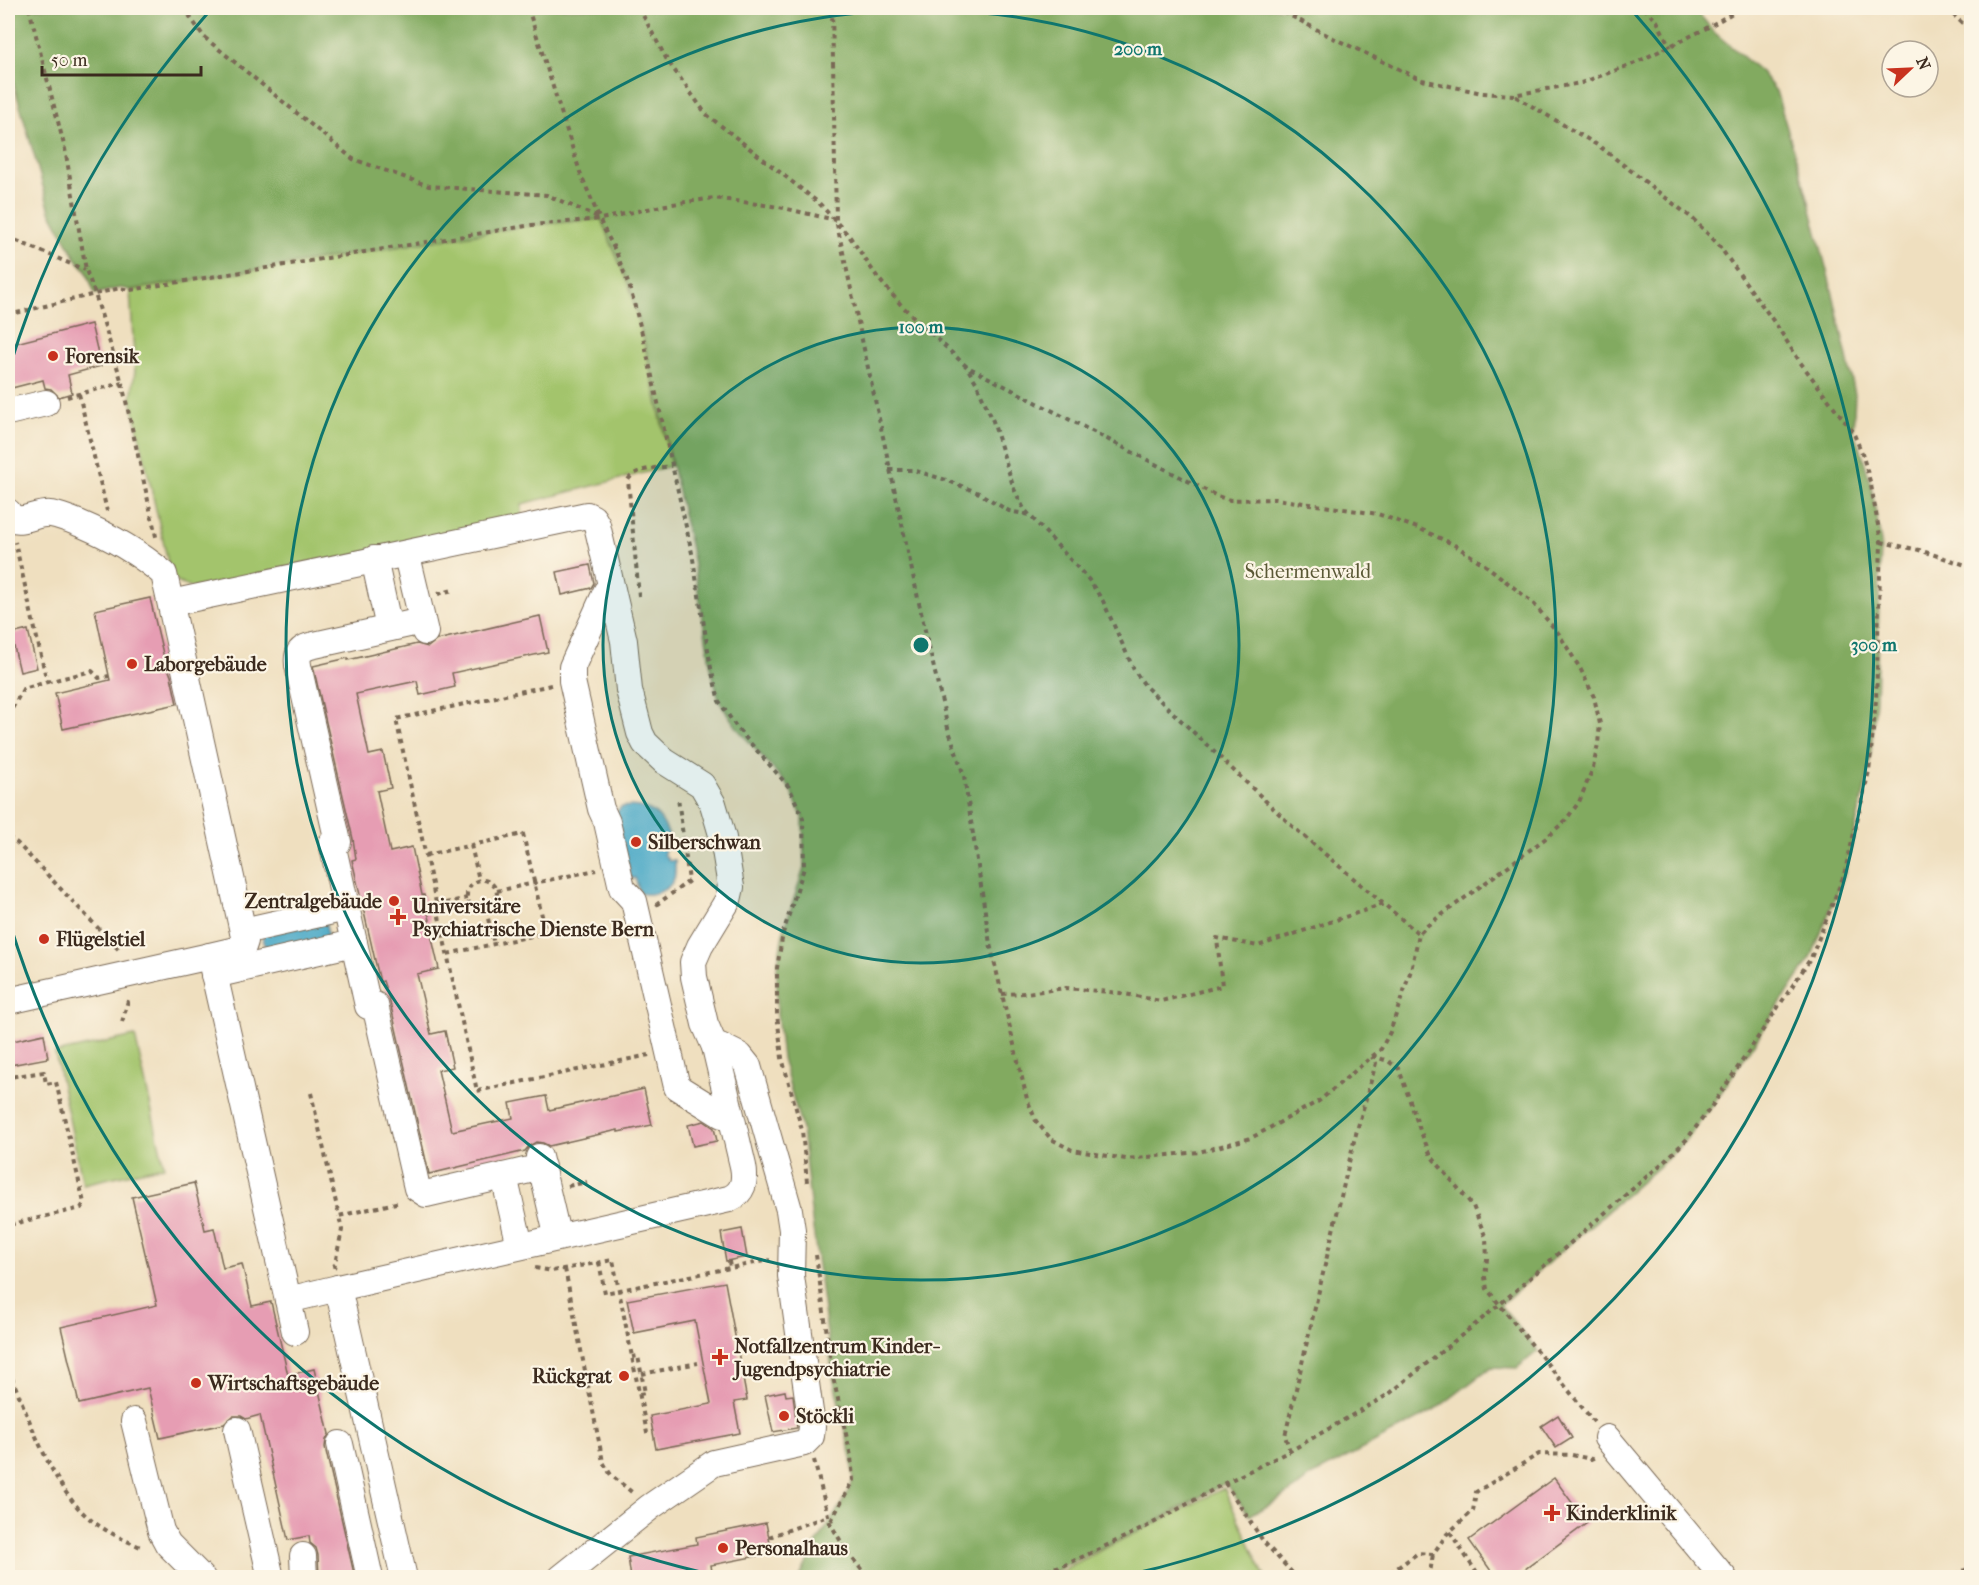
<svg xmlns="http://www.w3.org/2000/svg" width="1979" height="1585" font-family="'IM FELL French Canon',serif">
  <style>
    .green { fill: #a3c46c; stroke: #6f7745; stroke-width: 1.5 }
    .forest { fill: #82aa60; stroke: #5e6a3f; stroke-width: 1.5 }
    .water { fill: #47a7c6; stroke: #416872; stroke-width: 1.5 }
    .building { fill: #e69db3 }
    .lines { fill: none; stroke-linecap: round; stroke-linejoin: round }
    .minor-casing { stroke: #7a6956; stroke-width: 28 }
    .path { stroke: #7a6956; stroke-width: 4; stroke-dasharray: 4.5 4.5; stroke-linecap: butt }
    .minor { stroke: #fff; stroke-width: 26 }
    .ring { fill: none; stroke: #0f766e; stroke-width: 3 }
    .poi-dot { fill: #c8321e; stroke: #fcf5e5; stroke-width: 2 }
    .labels { text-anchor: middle; stroke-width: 4.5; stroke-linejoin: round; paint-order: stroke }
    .poi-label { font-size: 20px; font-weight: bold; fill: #3b2a1e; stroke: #fcf5e5; text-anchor: start }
    .park-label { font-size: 20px; fill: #5a5835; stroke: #fcf5e5 }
    .centre { fill: #0f766e; stroke: #fcf5e5; stroke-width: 3 }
    .ring-label { font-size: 18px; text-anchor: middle; font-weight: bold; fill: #0f766e; stroke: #fcf5e5; stroke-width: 4.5; stroke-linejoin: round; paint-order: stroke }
  </style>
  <rect width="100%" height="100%" fill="#fcf5e5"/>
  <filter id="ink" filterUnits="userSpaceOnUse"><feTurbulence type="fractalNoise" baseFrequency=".0167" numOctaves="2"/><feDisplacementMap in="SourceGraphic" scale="12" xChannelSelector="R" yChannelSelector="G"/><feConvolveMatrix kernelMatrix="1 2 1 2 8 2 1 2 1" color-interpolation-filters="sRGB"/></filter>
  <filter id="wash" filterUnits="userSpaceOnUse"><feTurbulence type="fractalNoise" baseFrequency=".008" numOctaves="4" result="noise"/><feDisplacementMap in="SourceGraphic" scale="24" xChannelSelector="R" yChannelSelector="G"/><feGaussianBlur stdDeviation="1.35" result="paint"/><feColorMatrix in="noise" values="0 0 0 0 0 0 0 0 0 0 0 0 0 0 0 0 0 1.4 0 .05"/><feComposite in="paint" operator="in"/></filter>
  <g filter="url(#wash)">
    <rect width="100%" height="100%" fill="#efdfbf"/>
    <g class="green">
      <path d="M601 219 630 288 644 341 671 466 522 504V522L193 588 179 583 171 576 131 399 135 371 130 290 532 225Z"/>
      <path d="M135 1036 164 1166 83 1184 55 1053Z"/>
      <path d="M1224 1488 1265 1577H1056L1068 1567Z"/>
    </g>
    <path class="forest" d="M8 8H1694L1715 33 1761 72 1776 91 1808 198 1834 298 1855 394 1853 432 1862 453 1871 485 1881 542 1876 700 1869 771 1844 875 1811 958 1714 1103 1687 1139 1667 1159 1500 1305 1538 1351 1517 1368 1491 1367 1435 1410 1310 1477C1291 1494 1272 1504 1249 1515L1225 1483 1146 1527 1065 1565 1051 1577H800L816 1544 845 1498 853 1480 851 1456 833 1377 812 1221 802 1130 782 1058 777 1014V968L783 933 804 868 803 818 789 787 737 728 719 701 711 668 692 553 644 341 630 288 601 219 532 225 130 290 120 288 95 294 86 270 77 260 50 211 8 64Z"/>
    <g class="water">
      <path d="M621 807C653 803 664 816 672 846L665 848 664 854 669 861 675 860C675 866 676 873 674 879 669 891 651 897 640 893L635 878 631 879 616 813Z"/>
      <path d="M325 919 329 941 267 955 262 933Z"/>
    </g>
    <g id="blocks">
      <g class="building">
        <path d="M91 324 101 366 68 375 72 393 59 397 51 389 45 388 43 380 8 389V345Z"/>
        <path d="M590 565 594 583 591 588 562 595 557 572Z"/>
        <path d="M150 598 164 658 171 676 177 704 63 729 55 693 110 680 95 610Z"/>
        <path d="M540 616 548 652 452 673 455 687 420 695 417 681 356 694 369 755 383 752 391 788 377 791 390 852 412 847 422 895H424L427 908 430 920 428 921 439 969 417 974 431 1034 445 1031 453 1067 438 1070 452 1131 513 1118 510 1103 546 1096 549 1110 644 1089 652 1125 618 1132V1130L549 1146 543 1143 536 1142 529 1146 525 1151 429 1174 390 1002 383 981 380 982 352 860 356 859 353 839 313 666 348 658V660L417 644 428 647 437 640Z"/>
        <path d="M28 630 37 668 20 672 11 634Z"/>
        <path d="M44 1034 48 1058 10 1065 8 1042Z"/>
        <path d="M704 1121 714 1128 717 1141 693 1146 688 1125Z"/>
        <path d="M194 1183 205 1230 214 1228 223 1268 242 1264 252 1306 271 1302 288 1375 314 1369 329 1434 326 1440 325 1447 355 1578H319L318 1555 316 1548 310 1543 309 1536 288 1540 260 1415 246 1419 241 1416H233L224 1424 160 1438 148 1388 79 1404 61 1327 157 1305 132 1197Z"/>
        <path d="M742 1229 747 1257 726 1261 721 1233Z"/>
        <path d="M725 1282 747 1400 734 1402 740 1433 656 1449 650 1416 711 1404 695 1321 634 1333 627 1300Z"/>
        <path d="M785 1391 786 1396 793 1395 797 1428 773 1432 765 1395Z"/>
        <path d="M1558 1415 1572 1438 1556 1448 1541 1426Z"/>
        <path d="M1554 1478 1587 1523 1513 1578H1496L1469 1540Z"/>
        <path d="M766 1523 772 1553 711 1565 712 1572 682 1578H631L628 1557 697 1544 696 1537Z"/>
      </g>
    </g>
  </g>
  <g filter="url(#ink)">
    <use href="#blocks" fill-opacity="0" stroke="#7a6956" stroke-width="1.5"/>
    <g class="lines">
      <defs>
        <g id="minor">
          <path d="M8 412 46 403"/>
          <path d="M8 512 10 518C23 524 37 512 51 514 62 516 71 520 81 524 112 537 138 552 164 574L245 941 243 947 240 949 210 956 288 1300 338 1288 404 1578"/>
          <path d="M374 559 389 628"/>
          <path d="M408 560 425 632"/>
          <path d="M612 591 606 592 572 667V681L601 809 607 822 622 888 634 901 677 1087 722 1115 730 1113"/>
          <path d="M171 603 587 515 593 518 597 525 624 641 629 690 640 733 645 743 664 761 702 785 713 804 723 838 731 887 728 900 700 946 693 962 694 977 705 1024 715 1047 743 1166C746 1181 743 1193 729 1199L338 1288"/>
          <path d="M422 621 310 646C297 650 296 658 299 670L338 842 332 843 368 1006 375 1005 417 1188 426 1194 542 1167"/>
          <path d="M243 931 346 908"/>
          <path d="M214 975 354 943"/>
          <path d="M8 1001 210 956"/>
          <path d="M539 1157 556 1230"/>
          <path d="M504 1176 520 1246"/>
          <path d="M288 1300 295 1332"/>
          <path d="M134 1421 161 1531 168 1544 202 1578"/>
          <path d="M237 1430 271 1578"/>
          <path d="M1607 1438 1724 1578"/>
          <path d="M340 1444 370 1578"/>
          <path d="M303 1556 304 1578"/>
          <path d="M561 1578 650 1507 714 1463 804 1443 811 1436 812 1426 791 1276 792 1230 789 1210 748 1066 740 1056 720 1046 715 1047"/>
        </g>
      </defs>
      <use href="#minor" class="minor-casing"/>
      <g class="path">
        <path d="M29 8 65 149 86 270 95 294 122 383 157 541"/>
        <path d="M184 8 204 37 353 159 429 186 547 195 600 218"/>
        <path d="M528 8 580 172 602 225 616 252 630 288 644 341 692 553 711 668 719 701 737 728 789 787 803 818 804 868 783 933 777 968V1014L782 1058 802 1130 807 1182"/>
        <path d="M639 8 667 60 706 114 819 203 850 237 878 278 902 306 966 366 976 382 993 421 1014 489 1024 509 1089 580 1103 601 1134 670 1146 687 1292 826 1419 934"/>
        <path d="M832 8 836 220 924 626 948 728 964 776 990 944 1027 1099 1036 1121 1051 1139 1072 1150 1126 1159 1199 1152 1251 1138 1319 1101 1381 1049 1390 1032 1411 970 1419 934 1428 925 1546 838 1565 821 1579 802 1593 768 1598 744 1600 724 1594 697 1581 670 1559 634 1533 603 1488 567 1453 544 1420 529 1378 514 1276 499 1230 500 1217 496 966 366"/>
        <path d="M1276 8 1331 37 1422 80 1482 93 1513 95 1581 83 1633 64 1703 30 1741 8"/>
        <path d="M1644 8 1657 21 1670 47"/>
        <path d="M1946 8 1972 32"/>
        <path d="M8 237 85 270"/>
        <path d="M8 315 120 288 130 290 532 225 601 219 666 205 714 198 779 207 835 220"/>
        <path d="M79 394 107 511"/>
        <path d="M67 397 122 383"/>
        <path d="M889 470H913L946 480 979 493 1009 511 1029 515"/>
        <path d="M1881 542 1919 550 1972 567"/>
        <path d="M438 594 453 590"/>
        <path d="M639 596 628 480C635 468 658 468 671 466"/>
        <path d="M47 682 92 671 99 678 109 676"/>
        <path d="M551 685 396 719 477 1091 649 1055"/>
        <path d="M8 716 23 689 47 682 15 542"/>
        <path d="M8 738V743"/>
        <path d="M8 837 17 843 121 952"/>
        <path d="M471 845 479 880"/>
        <path d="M426 855 523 834 546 933 447 954"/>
        <circle cx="482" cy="895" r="15"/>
        <path d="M497 891 596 870"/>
        <path d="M437 905 467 898"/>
        <path d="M656 905 689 881 678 798"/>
        <path d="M486 910 494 944"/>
        <path d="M1002 994 1026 993 1066 988 1120 993 1161 1001 1222 986 1217 938 1258 946 1384 904"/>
        <path d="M122 1022 129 997"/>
        <path d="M1372 1056 1388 1061 1399 1069 1420 1130 1431 1156 1473 1206 1486 1238 1487 1259 1485 1277 1487 1289 1594 1422"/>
        <path d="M8 1072 9 1077 44 1072 46 1084 56 1082 84 1203 81 1208 77 1209 8 1225"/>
        <path d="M311 1093 339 1216"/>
        <path d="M568 1186 587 1182"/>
        <path d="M816 1255 833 1377 851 1456 853 1480 830 1523"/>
        <path d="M729 1261 730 1268"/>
        <path d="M599 1262 605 1293 770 1260"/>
        <path d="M334 1268 342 1230 339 1216 400 1202"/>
        <path d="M535 1268 552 1271 613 1260 647 1433"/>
        <path d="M565 1269 603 1462 611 1475 634 1494"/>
        <path d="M632 1357 638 1356 645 1393 639 1394"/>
        <path d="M8 1369C28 1414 51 1488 90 1519 106 1532 124 1540 143 1548"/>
        <path d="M642 1374 698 1363"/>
        <path d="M1290 1451 1285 1436 1354 1141 1376 1063 1372 1057"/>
        <path d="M814 1460 830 1523 846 1550 868 1578"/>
        <path d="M1225 1483 1263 1541 1297 1578"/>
        <path d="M1450 1532 1480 1578"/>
        <path d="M769 1537 828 1516"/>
        <path d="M1011 1578 1065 1565 1146 1527 1225 1483 1290 1451 1389 1394 1499 1305 1667 1159 1687 1139 1714 1103 1811 958 1844 875 1869 771 1876 700 1881 542 1871 485 1862 453 1853 432 1800 362 1777 326 1717 243 1692 218 1599 146 1513 95"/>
        <path d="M1051 1578 1065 1565"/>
        <path d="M1383 1578 1418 1553 1433 1554 1447 1534 1473 1511 1476 1492 1539 1454 1572 1455 1591 1459 1595 1457"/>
        <path d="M1431 1578 1430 1573 1433 1554"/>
        <path d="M1947 1578 1972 1567"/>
      </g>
      <use href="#minor" class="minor"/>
    </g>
  </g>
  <circle cx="921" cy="645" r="318" fill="#0f766e" fill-opacity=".12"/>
  <g class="ring">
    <circle cx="921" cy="645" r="318"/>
    <circle cx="921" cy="645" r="635"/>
    <path d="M723 1577A953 953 0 0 1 10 924M10 366A953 953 0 0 1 207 14M1635 14A953 953 0 0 1 1119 1577"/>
  </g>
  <g class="poi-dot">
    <circle cx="53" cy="356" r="6"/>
    <circle cx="132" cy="664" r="6"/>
    <circle cx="636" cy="842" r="6"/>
    <circle cx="394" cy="901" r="6"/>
    <path d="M395 908h6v6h6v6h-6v6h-6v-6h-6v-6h6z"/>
    <circle cx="44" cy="939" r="6"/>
    <path d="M717 1348h6v6h6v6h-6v6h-6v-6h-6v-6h6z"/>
    <circle cx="624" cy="1376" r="6"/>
    <circle cx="196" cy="1383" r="6"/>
    <circle cx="784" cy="1416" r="6"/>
    <path d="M1549 1504h6v6h6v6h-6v6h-6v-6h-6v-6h6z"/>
    <circle cx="723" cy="1548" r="6"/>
  </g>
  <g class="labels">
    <g class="poi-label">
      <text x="65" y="363">Forensik</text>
      <text x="144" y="671">Laborgebäude</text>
      <text x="648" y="849">Silberschwan</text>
      <text x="382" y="908" text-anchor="end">Zentralgebäude</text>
      <text x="412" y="913">Universitäre<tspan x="412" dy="23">Psychiatrische Dienste Bern</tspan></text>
      <text x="56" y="946">Flügelstiel</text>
      <text x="734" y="1353">Notfallzentrum Kinder-<tspan x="734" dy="23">Jugendpsychiatrie</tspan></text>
      <text x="612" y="1383" text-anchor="end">Rückgrat</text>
      <text x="208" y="1390">Wirtschaftsgebäude</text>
      <text x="796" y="1423">Stöckli</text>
      <text x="1566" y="1520">Kinderklinik</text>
      <text x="735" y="1555">Personalhaus</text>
    </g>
    <g class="park-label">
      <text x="1308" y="578">Schermenwald</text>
    </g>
  </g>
  <circle cx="921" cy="645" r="9" class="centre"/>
  <g class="ring-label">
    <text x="1138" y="55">200 m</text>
    <text x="921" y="333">100 m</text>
    <text x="1874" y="651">300 m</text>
  </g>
  <rect width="1979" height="1585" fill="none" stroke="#fcf5e5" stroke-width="30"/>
  <g transform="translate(1910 69) rotate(67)"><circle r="28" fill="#fcf5e5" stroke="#afa495" stroke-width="1.5"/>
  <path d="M0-4.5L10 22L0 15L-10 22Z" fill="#c8321e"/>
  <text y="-9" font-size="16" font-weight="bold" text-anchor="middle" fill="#3b2a1e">N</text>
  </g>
  <path d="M42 66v9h159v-9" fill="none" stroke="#3b2a1e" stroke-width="3"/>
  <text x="51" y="66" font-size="18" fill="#3b2a1e" stroke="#fcf5e5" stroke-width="4.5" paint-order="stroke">50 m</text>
</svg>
